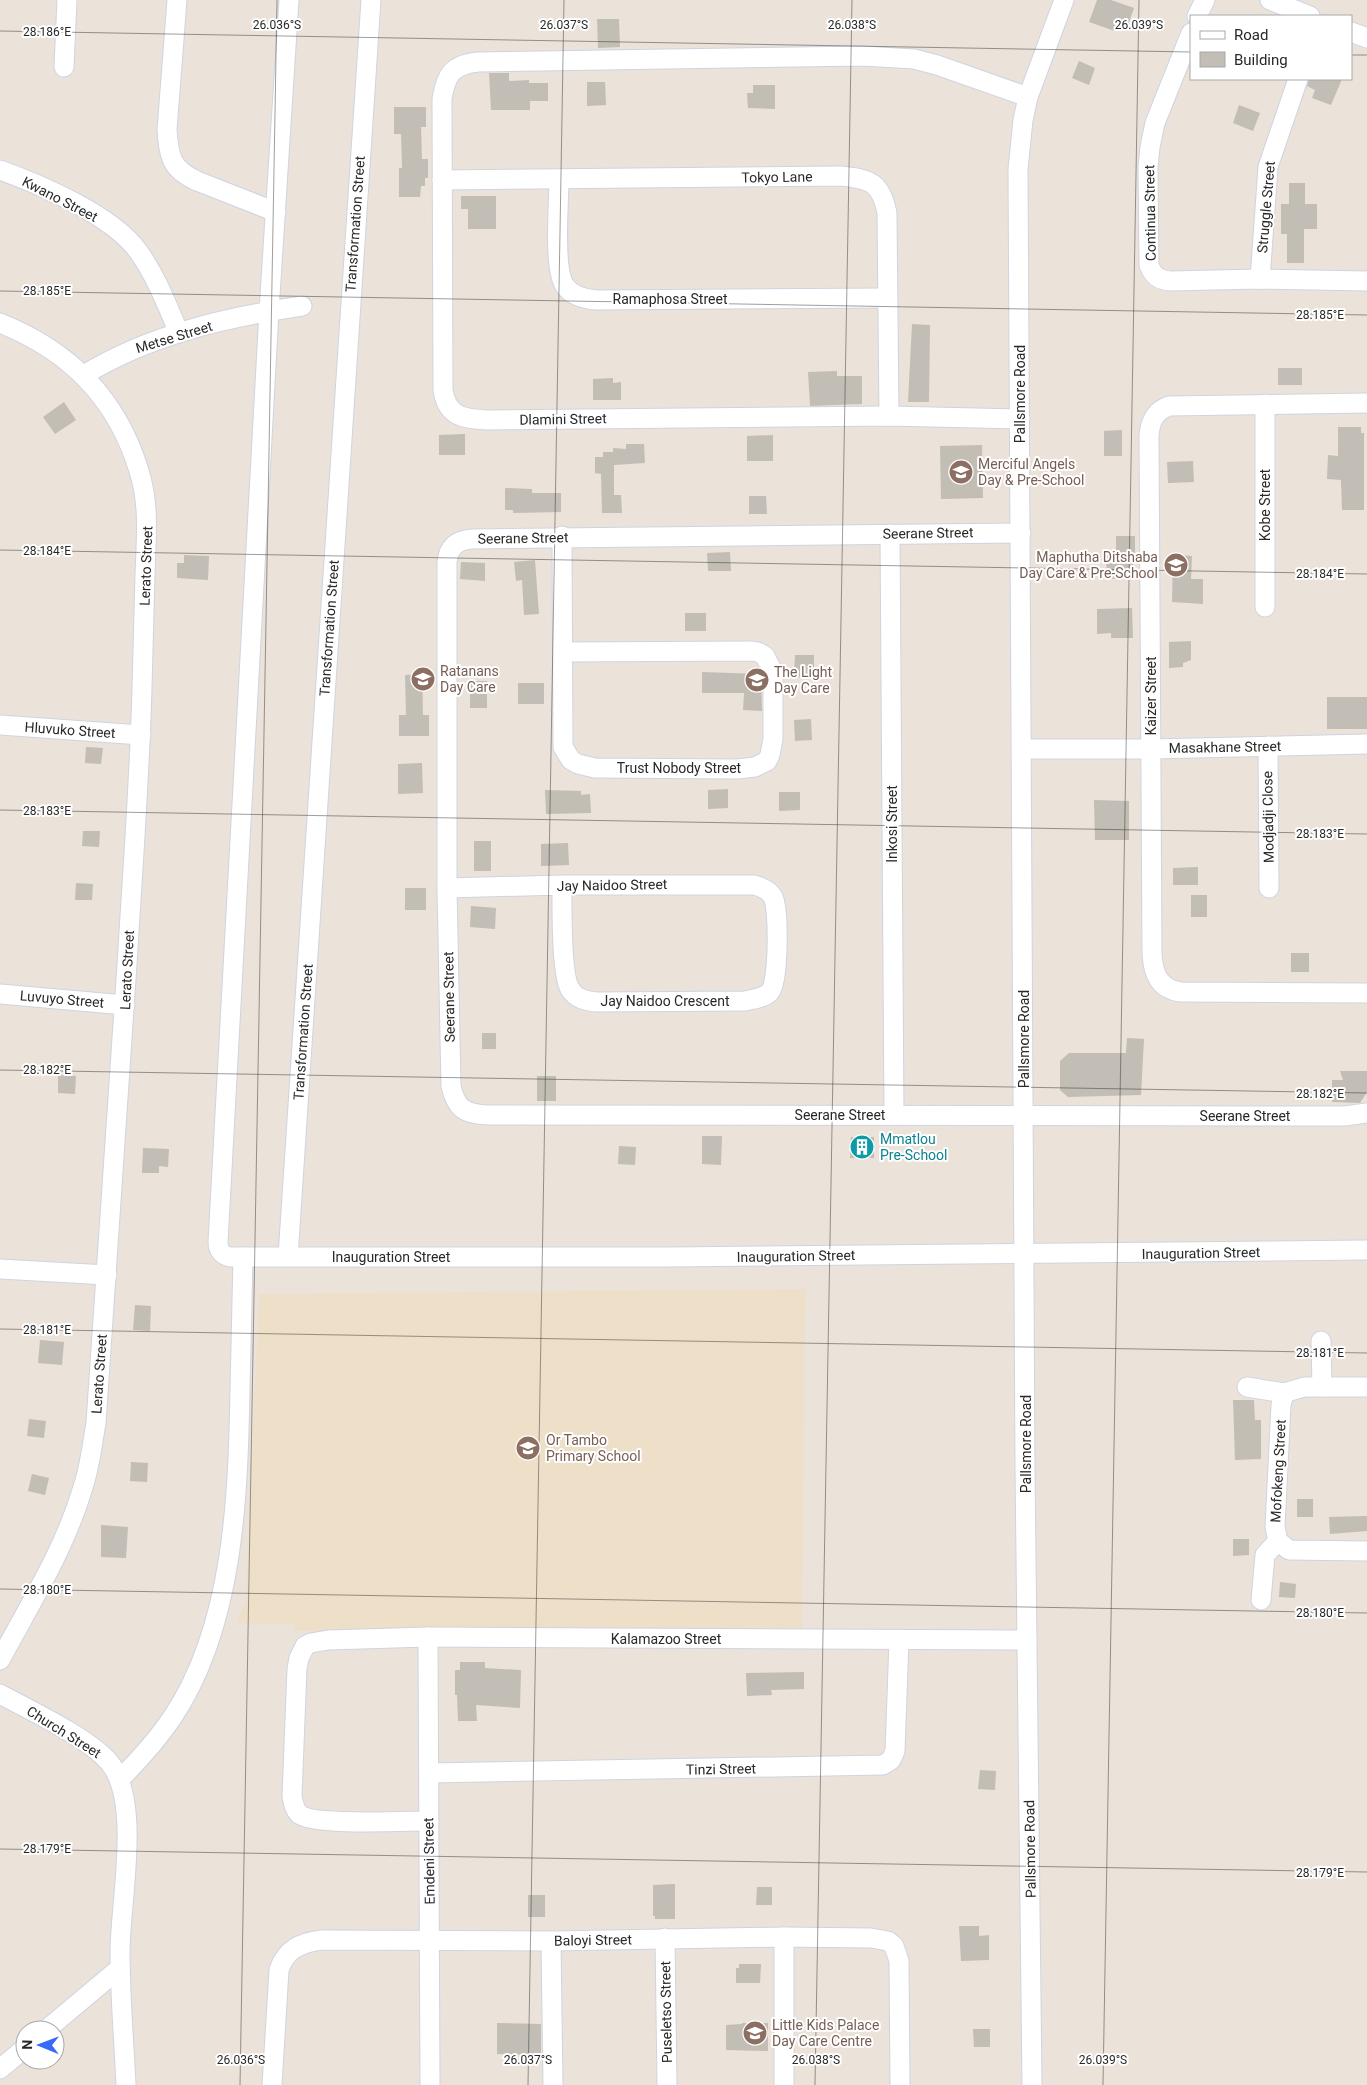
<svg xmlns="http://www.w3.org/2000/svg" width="1367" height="2085" font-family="Roboto,sans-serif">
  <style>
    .education { fill: #eddfc8 }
    .building { fill: #c2bdb5 }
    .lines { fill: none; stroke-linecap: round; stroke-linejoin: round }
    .minor-casing { stroke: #cfd4e2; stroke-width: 21 }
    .minor { stroke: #fff; stroke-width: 19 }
    .ticks { fill: none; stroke: #282828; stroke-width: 1; stroke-opacity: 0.45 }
    .labels { text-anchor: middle; stroke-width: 4; stroke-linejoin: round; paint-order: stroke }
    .street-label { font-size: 14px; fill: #282828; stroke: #fff }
    .education-label { font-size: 14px; fill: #785e54; stroke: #fff; text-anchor: start }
    .culture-label { font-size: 14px; fill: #0d838f; stroke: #fff; text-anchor: start }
    .ticks-label { font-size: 12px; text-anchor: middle; fill: #282828; stroke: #fff; stroke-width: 4; stroke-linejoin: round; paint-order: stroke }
  </style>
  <rect width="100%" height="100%" fill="#ebe2da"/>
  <path class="education" d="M805 1289 802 1628 295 1631 294 1624 237 1623 246 1601 259 1294Z"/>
  <g class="building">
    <path d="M1097 0H1111L1134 8 1126 31 1116 28 1115 31 1089 22Z"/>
    <path d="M597 19H619L620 47 598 48Z"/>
    <path d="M1079 61 1095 68 1089 85 1072 78Z"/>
    <path d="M489 73H509V81L529 80V83H548V101H530V110H491Z"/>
    <path d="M1309 79H1342L1331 105 1312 98 1315 90 1307 86Z"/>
    <path d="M587 82H605L606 105 587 106Z"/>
    <path d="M753 85H775V109L748 108 747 93H753Z"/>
    <path d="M1239 105 1260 113 1253 131 1233 123Z"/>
    <path d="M394 107H426V127H421L422 159H428V178H425V186H421L420 197H399V168H402L401 134H394Z"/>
    <path d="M1289 183H1305V204H1317V229H1304V263H1287V234H1281V204H1289Z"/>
    <path d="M461 196H496V229H468V209H461Z"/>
    <path d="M912 324 930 325 929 402H908Z"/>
    <rect x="1278" y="368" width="24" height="17"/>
    <path d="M837 371V376H862V404L810 406 808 372Z"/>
    <path d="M613 378V383L621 382V400H593V379Z"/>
    <path d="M64 402 76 420 55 434 43 417Z"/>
    <path d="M1338 427H1361V433H1364V510H1342L1341 480 1327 479 1328 455 1338 456Z"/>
    <path d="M1122 430V456H1104V431Z"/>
    <path d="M465 434V455H439V435Z"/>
    <path d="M773 435V461H747V436Z"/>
    <path d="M626 444H644L645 463 614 465V495H621L622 513H602L601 474 595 473V457H603V452H613V448L626 449Z"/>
    <path d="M982 445 983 498 941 499 940 446Z"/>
    <path d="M1193 461 1194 482 1168 483 1167 462Z"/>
    <path d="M505 488 532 489V493H561V512L513 513V510H505Z"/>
    <path d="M749 496H766L767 514H749Z"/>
    <path d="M1116 536H1135V563H1133V569H1131V578L1107 579 1106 551H1116Z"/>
    <path d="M730 552 731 571H708L707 553Z"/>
    <path d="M184 555 209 556 208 580 177 578V563H184Z"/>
    <path d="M1173 555 1192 556 1191 579H1203V604L1172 602Z"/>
    <path d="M535 560 539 614 524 615 522 580 516 581 514 562Z"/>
    <path d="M461 562 485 563V581L460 579Z"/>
    <path d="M1132 608 1133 638H1111V633L1097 634V609Z"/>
    <rect x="685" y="613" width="21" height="18"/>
    <path d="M1191 641V660L1183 663V667L1169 668V642Z"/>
    <path d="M795 655H814V678L794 677Z"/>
    <path d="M702 672 761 674 762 711 743 710 744 693H702Z"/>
    <path d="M422 674 423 715H429V736H399V715H406L405 675Z"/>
    <rect x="470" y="681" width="17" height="27"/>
    <rect x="518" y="683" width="26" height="21"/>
    <rect x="1327" y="697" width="40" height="32"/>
    <path d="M811 719 812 740 795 741 794 720Z"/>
    <path d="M86 747 103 748 101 764 85 763Z"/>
    <path d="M422 763 423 793 398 794V764Z"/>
    <path d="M728 789V808L708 809V790Z"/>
    <path d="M545 790 581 791V795L590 794 591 813 546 814Z"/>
    <path d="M779 792H800V810L779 811Z"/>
    <path d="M1094 800 1129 801V840H1095Z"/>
    <path d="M83 831H100L99 847 82 846Z"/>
    <rect x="474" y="841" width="17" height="30"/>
    <path d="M568 843 569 865 541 866V844Z"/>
    <path d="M1198 867V885H1173V868Z"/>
    <path d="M76 883 93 884 92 900H75Z"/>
    <rect x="405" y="888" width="21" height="22"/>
    <rect x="1191" y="895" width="16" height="22"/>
    <path d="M471 906 496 908 495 929 470 927Z"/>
    <rect x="1291" y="953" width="18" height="19"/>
    <rect x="482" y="1033" width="14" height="16"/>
    <path d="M1127 1038 1144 1039 1141 1095 1068 1097 1060 1090V1061L1069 1053H1126Z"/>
    <path d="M1340 1071H1367V1092L1360 1103 1332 1102V1080H1343Z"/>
    <path d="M58 1075 76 1076 75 1094 58 1093Z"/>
    <rect x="537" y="1076" width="19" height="25"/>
    <path d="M702 1136H722L721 1165 702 1164Z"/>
    <path d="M851 1137H874V1158H850Z"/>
    <path d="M619 1146 636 1147 635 1165 618 1164Z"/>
    <path d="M143 1148 169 1149 168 1167 159 1166V1173H142Z"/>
    <path d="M135 1305 151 1306 150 1331 133 1330Z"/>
    <path d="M40 1340 64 1342 62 1365 38 1363Z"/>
    <path d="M1233 1400H1254L1255 1420H1261V1459L1235 1460Z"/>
    <path d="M29 1419 46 1421 44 1438 27 1436Z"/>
    <path d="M131 1462 148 1463 147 1482 130 1481Z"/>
    <path d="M32 1474 49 1478 45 1495 28 1491Z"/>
    <rect x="1297" y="1499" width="16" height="18"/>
    <path d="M1367 1516V1531L1330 1534 1329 1517Z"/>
    <path d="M101 1525 128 1527 126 1558 101 1557Z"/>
    <path d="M1233 1539H1249V1555L1233 1556Z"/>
    <path d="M1280 1582 1296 1584 1295 1598 1279 1597Z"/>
    <path d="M460 1662H485V1668L521 1670 520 1708 476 1705 477 1721H458L457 1695H455V1670H460Z"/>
    <path d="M804 1672V1689L771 1690 772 1695 747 1696 746 1673Z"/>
    <path d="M980 1770 996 1771 995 1790 978 1789Z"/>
    <path d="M675 1884V1919H655V1916H653V1885Z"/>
    <path d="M757 1887H772V1905H756Z"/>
    <rect x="528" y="1895" width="17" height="22"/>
    <path d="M959 1926H979V1936L989 1935V1960L961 1961Z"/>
    <path d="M739 1964H761L760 1983H736V1968H739Z"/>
    <path d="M497 2023 541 2024V2055L497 2054Z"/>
    <path d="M742 2023H768V2051L726 2050V2025L742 2024Z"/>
    <path d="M973 2029H990V2047H974Z"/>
  </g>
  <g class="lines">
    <defs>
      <g id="minor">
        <path d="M177 0 167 130C169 157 171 169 197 181L276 212"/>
        <path d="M289 0 269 311 218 1242C218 1251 223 1256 231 1257H670L1367 1250"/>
        <path d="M1270 0 1310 16"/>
        <path d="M1197 16 1205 0"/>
        <path d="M1351 32 1367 38"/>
        <path d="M1191 33 1155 123 1150 147 1148 167 1149 265C1153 276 1159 280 1170 281L1260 279 1367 281"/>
        <path d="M64 67 67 0"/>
        <path d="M0 170C41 185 112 215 138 251 156 276 167 305 179 333"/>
        <path d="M559 179C559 203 553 269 565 286 572 296 584 299 596 300L887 298"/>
        <path d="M442 180 841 176C870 179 881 182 887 213L889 416"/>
        <path d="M1260 279 1268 167 1298 79"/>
        <path d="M0 323C70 351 117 398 139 471 150 505 146 540 145 575 144 613 143 650 142 687 140 769 134 851 129 932 119 1096 108 1260 96 1423 92 1445 90 1467 83 1487 65 1549 30 1604 0 1660"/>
        <path d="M84 375C149 335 227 317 302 306"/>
        <path d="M1367 403 1169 406C1155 411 1150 421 1149 436L1152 953C1153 974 1159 989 1181 992L1367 993"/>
        <path d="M1020 419 889 416 487 420C464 419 447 417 443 390L442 99C446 74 452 65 478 62L862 56 914 59 937 65 1028 97"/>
        <path d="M1021 533 472 539C457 540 448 547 447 563V888L451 1086C456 1109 465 1114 488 1115L1345 1116 1367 1113"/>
        <path d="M890 534 894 1115"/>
        <path d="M562 536 563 747 571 760 578 764 595 768 737 769 755 767 767 761 770 755 773 739V679L772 670 765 656 758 652 752 651 564 652"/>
        <path d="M1265 607V404"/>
        <path d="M0 725 141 735"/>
        <path d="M1268 746 1269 888"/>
        <path d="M1022 749H1151L1367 744"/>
        <path d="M447 888 562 885H754C762 887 769 890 773 897 779 908 779 982 770 992 764 998 753 999 745 1001L597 1002C586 1001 576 999 570 989 561 974 562 906 562 885"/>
        <path d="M0 994 125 1005"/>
        <path d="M288 1257 371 0"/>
        <path d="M0 1269 107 1275"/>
        <path d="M1321 1341 1322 1387"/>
        <path d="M1247 1387 1284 1393"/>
        <path d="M1367 1387H1304L1284 1393 1281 1405 1275 1527 1278 1541 1289 1550 1367 1551"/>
        <path d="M1261 1600 1265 1555 1278 1541"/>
        <path d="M428 1637 430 2085"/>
        <path d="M0 1694C31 1711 87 1737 109 1762 142 1801 120 1902 120 1952 120 1996 124 2041 126 2085"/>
        <path d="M429 1773 883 1765 891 1760 895 1751 899 1641"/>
        <path d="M121 1778C139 1760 157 1740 172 1718 234 1626 238 1496 240 1389 241 1345 242 1301 243 1257"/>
        <path d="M429 1821C406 1821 313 1826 299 1814 294 1809 293 1802 292 1796L297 1669 299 1658 305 1646 311 1643 328 1640 428 1637 1027 1640"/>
        <path d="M784 1937V2085"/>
        <path d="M665 1938 667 2085"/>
        <path d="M551 1941 553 2085"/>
        <path d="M46 2030 120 1968"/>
        <path d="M0 2069 25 2048"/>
        <path d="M272 2085 279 1970C286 1949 300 1943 321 1940L551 1941 784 1937 871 1938 888 1941 894 1946 899 1961 900 2085"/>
        <path d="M1032 2085 1025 1468 1018 169 1023 120 1028 97 1064 0"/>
      </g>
    </defs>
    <use href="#minor" class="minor-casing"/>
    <use href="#minor" class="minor"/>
  </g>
  <path class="ticks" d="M0 31 1191 52M1351 55H1367M0 291 1367 315M0 550 1367 574M0 810 1367 834M0 1070 1367 1093M0 1329 1367 1353M0 1589 1367 1613M0 1849 1367 1872M240 2085 277 0M528 2085 564 0M815 2085 852 0M1103 2085 1139 0"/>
  <defs>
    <symbol id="school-disc" viewBox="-11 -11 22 22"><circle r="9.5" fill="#8d6e63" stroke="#fff"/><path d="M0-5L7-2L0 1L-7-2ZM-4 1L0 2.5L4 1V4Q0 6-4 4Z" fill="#fff"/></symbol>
    <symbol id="building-disc" viewBox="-11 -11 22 22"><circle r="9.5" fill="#0f9aa8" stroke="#fff"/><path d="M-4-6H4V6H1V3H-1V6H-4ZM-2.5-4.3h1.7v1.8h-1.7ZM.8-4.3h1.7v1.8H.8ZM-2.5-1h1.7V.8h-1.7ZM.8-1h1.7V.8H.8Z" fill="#fff"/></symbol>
  </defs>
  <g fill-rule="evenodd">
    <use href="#school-disc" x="947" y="458" width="28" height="28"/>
    <use href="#school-disc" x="1162" y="551" width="28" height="28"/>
    <use href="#school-disc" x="409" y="665" width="28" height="28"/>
    <use href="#school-disc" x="743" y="666" width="28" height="28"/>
    <use href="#building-disc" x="848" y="1133" width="28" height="28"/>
    <use href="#school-disc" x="514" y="1434" width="28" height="28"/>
    <use href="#school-disc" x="741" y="2019" width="28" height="28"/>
  </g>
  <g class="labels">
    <g class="street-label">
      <text transform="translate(777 177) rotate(-1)" y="5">Tokyo Lane</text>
      <text transform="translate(60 199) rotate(27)" y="5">Kwano Street</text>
      <text transform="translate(1266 207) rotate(-85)" y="5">Struggle Street</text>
      <text transform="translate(1150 213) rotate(-91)" y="5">Continua Street</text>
      <text transform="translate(355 224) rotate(-86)" y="5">Transformation Street</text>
      <text x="670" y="304">Ramaphosa Street</text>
      <text transform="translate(174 337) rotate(-17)" y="5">Metse Street</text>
      <text transform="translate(1020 394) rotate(-90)" y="5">Pallsmore Road</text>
      <text transform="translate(563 419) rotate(-1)" y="5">Dlamini Street</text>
      <text transform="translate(1265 505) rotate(-90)" y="5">Kobe Street</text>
      <text transform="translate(928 533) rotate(-1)" y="5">Seerane Street</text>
      <text transform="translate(523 538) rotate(-1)" y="5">Seerane Street</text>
      <text transform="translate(146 566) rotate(-88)" y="5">Lerato Street</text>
      <text transform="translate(329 628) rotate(-86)" y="5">Transformation Street</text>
      <text transform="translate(1151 696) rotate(-90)" y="5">Kaizer Street</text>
      <text transform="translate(70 730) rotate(4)" y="5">Hluvuko Street</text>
      <text transform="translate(1225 747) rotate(-1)" y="5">Masakhane Street</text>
      <text x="679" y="773">Trust Nobody Street</text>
      <text transform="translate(1268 817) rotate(-91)" y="5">Modjadji Close</text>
      <text transform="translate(892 824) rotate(-90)" y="5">Inkosi Street</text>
      <text transform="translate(612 885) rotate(-1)" y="5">Jay Naidoo Street</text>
      <text transform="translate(127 970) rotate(-87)" y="5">Lerato Street</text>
      <text transform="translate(449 997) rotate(-91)" y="5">Seerane Street</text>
      <text transform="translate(62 999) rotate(5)" y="5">Luvuyo Street</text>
      <text x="665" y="1006">Jay Naidoo Crescent</text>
      <text transform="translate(303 1032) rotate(-86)" y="5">Transformation Street</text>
      <text transform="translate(1024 1039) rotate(-90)" y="5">Pallsmore Road</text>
      <text x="840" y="1120">Seerane Street</text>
      <text x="1245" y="1121">Seerane Street</text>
      <text transform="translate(1201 1253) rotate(-1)" y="5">Inauguration Street</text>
      <text transform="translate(796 1256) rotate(-1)" y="5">Inauguration Street</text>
      <text x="391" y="1262">Inauguration Street</text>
      <text transform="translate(99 1374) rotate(-86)" y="5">Lerato Street</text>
      <text transform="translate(1026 1444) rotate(-90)" y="5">Pallsmore Road</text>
      <text transform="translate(1278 1471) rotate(-87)" y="5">Mofokeng Street</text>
      <text x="666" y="1644">Kalamazoo Street</text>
      <text transform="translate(64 1732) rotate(32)" y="5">Church Street</text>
      <text transform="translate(721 1769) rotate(-1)" y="5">Tinzi Street</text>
      <text transform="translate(1030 1849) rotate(-91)" y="5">Pallsmore Road</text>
      <text transform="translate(429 1861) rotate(-91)" y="5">Emdeni Street</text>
      <text transform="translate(593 1940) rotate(-1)" y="5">Baloyi Street</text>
      <text transform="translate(666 2012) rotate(-91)" y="5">Puseletso Street</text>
    </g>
    <g class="education-label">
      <text x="978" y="469">Merciful Angels<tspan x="978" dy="16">Day &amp; Pre-School</tspan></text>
      <text x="1158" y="562" text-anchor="end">Maphutha Ditshaba<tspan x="1158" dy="16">Day Care &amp; Pre-School</tspan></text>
      <text x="440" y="676">Ratanans<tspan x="440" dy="16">Day Care</tspan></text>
      <text x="774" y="677">The Light<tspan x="774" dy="16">Day Care</tspan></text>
      <text x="546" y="1445">Or Tambo<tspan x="546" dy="16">Primary School</tspan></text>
      <text x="772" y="2030">Little Kids Palace<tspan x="772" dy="16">Day Care Centre</tspan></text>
    </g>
    <g class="culture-label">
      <text x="880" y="1144">Mmatlou<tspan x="880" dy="16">Pre-School</tspan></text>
    </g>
  </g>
  <g class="ticks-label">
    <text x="277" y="29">26.036°S</text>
    <text x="564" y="29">26.037°S</text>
    <text x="852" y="29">26.038°S</text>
    <text x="1139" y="29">26.039°S</text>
    <text x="47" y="36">28.186°E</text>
    <text x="47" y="295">28.185°E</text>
    <text x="1320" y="319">28.185°E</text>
    <text x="47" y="555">28.184°E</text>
    <text x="1320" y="578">28.184°E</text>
    <text x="47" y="815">28.183°E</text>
    <text x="1320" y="838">28.183°E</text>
    <text x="47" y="1074">28.182°E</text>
    <text x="1320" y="1098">28.182°E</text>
    <text x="47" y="1334">28.181°E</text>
    <text x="1320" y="1357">28.181°E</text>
    <text x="47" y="1594">28.180°E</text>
    <text x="1320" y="1617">28.180°E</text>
    <text x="47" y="1853">28.179°E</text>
    <text x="1320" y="1877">28.179°E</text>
    <text x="241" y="2064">26.036°S</text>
    <text x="528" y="2064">26.037°S</text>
    <text x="816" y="2064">26.038°S</text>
    <text x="1103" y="2064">26.039°S</text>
  </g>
  <rect x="1190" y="15" width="162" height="65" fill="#ffffff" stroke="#a9a9a9"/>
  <rect x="1200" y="31" width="25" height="8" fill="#ffffff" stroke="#a9a9a9"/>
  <text x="1234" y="40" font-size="15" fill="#282828">Road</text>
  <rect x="1200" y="52" width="25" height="15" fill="#c2bdb5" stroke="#a9a9a9"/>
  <text x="1234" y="65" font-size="15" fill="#282828">Building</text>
  <g transform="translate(40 2045) rotate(271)"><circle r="24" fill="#ffffff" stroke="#a9a9a9"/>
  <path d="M0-4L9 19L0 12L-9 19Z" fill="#3769fb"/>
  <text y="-8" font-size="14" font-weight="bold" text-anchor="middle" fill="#282828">N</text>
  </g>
</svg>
